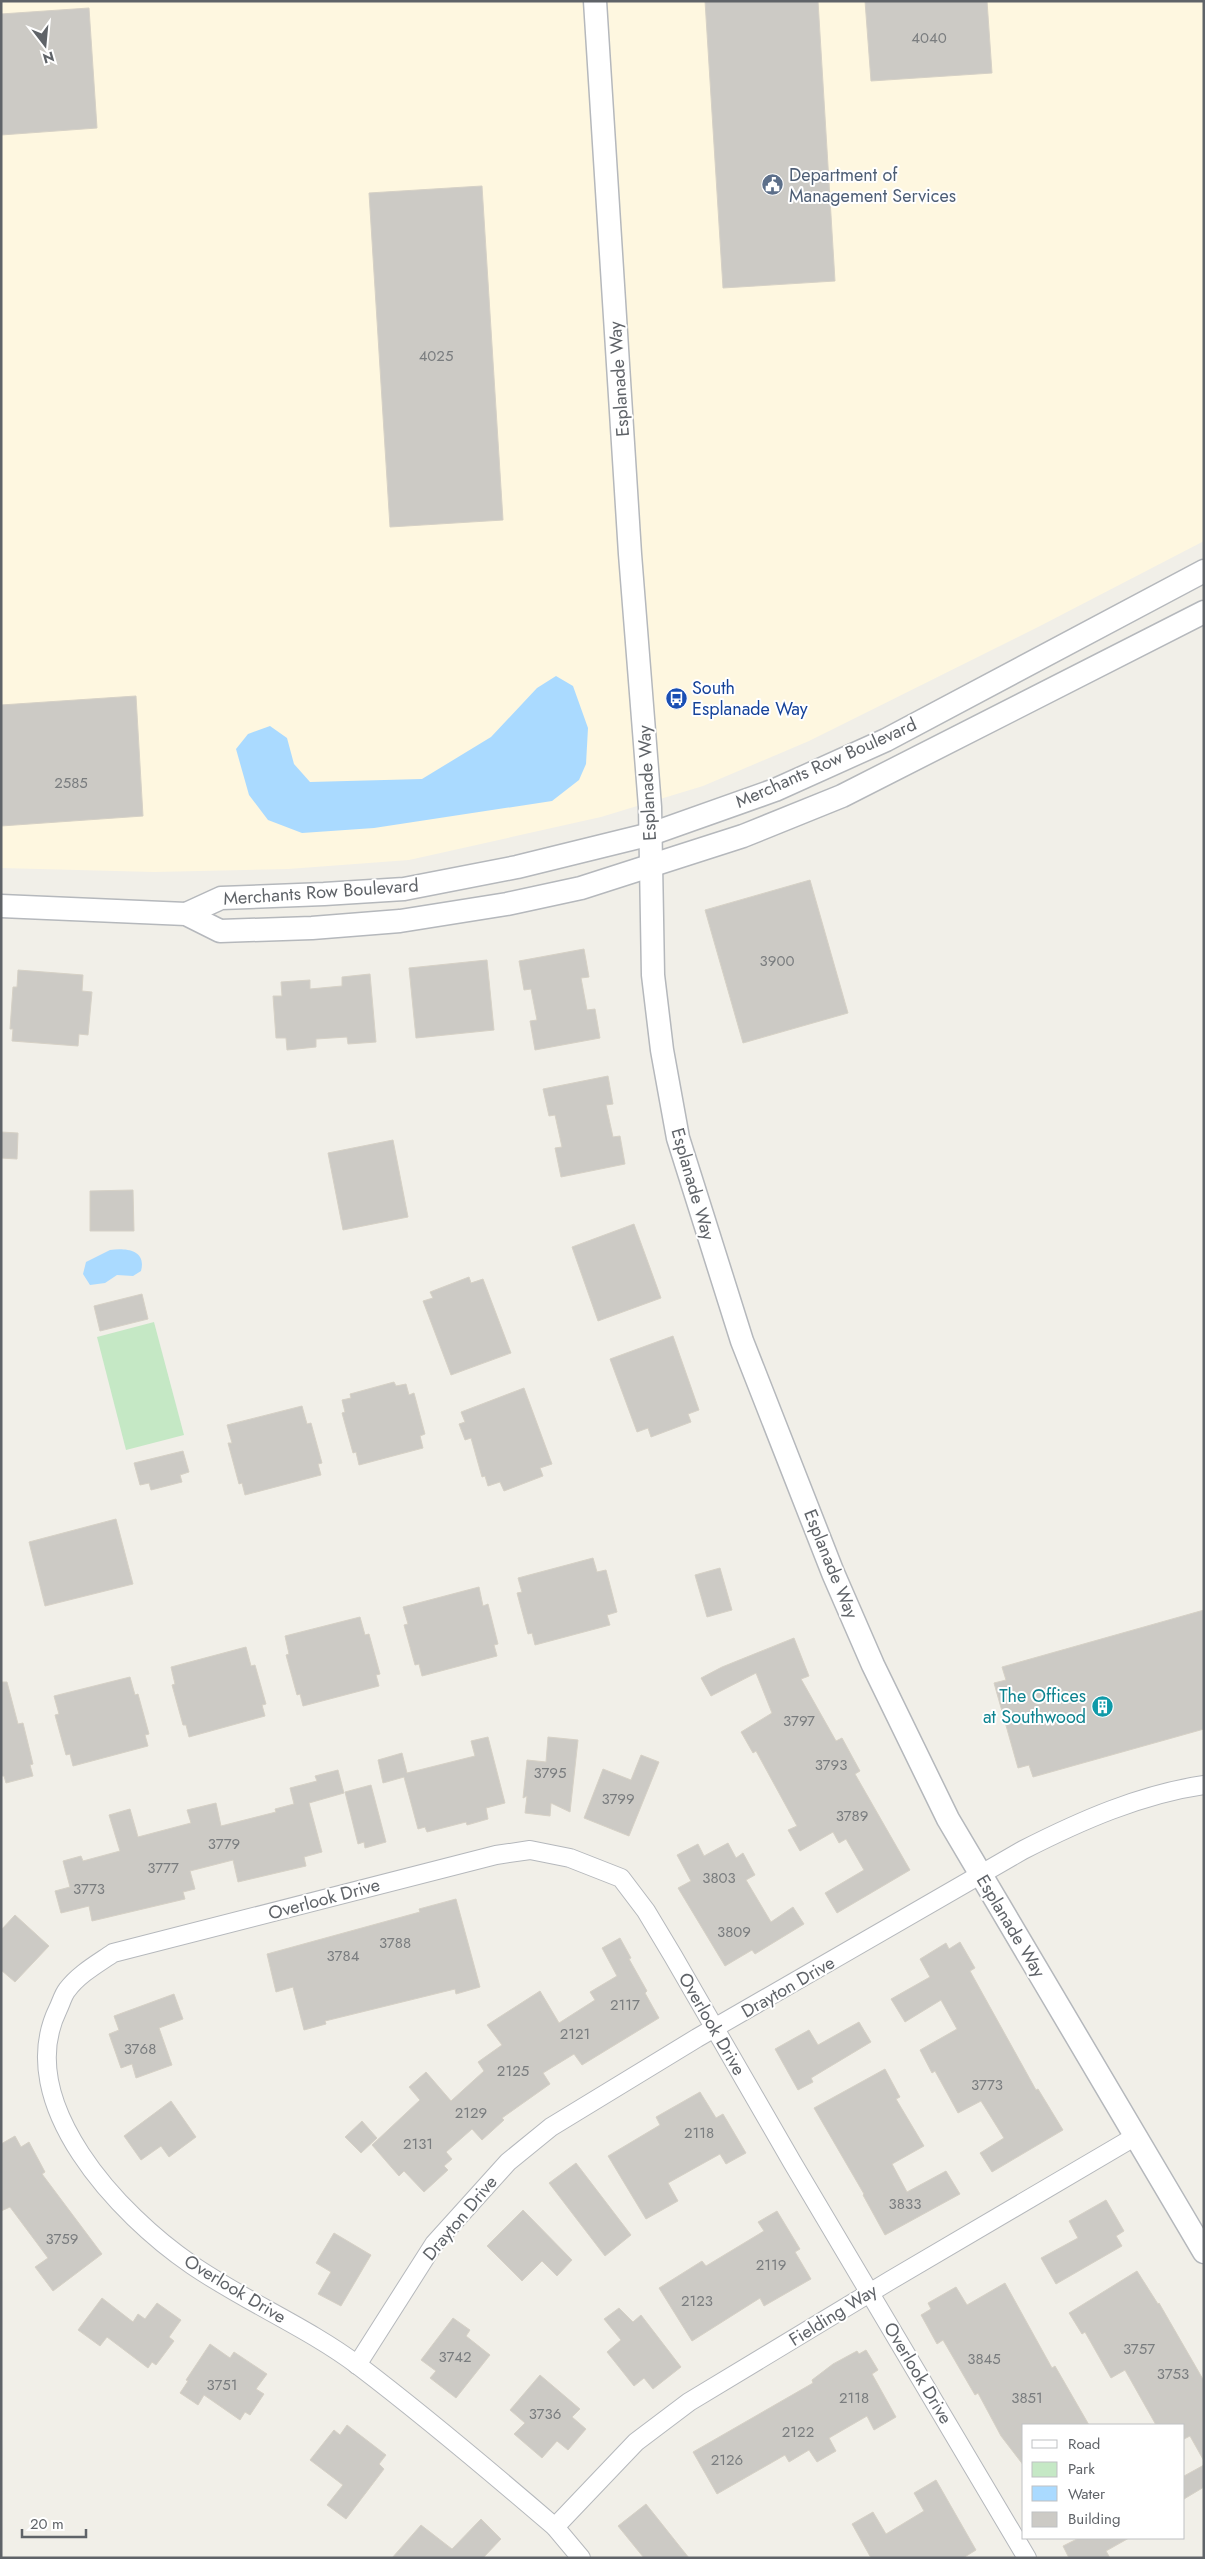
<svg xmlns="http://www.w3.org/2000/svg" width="1205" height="2559" font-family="Jost,sans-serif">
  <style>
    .commercial { fill: #fef7e0 }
    .green { fill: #c5e8c5 }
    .water { fill: #aadaff }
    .building { fill: #cccac5; stroke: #d6d1c6 }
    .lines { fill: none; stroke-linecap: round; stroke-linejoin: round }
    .minor-casing { stroke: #b5b8bc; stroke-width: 20 }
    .tertiary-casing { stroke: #b5b8bc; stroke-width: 25 }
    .minor { stroke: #fff; stroke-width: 18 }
    .tertiary { stroke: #fff; stroke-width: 22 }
    .labels { text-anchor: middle; stroke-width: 4; stroke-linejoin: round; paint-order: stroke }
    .number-label { font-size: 15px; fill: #7a7d7f }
    .service-label { font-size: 18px; fill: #4e5e75; stroke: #fff; text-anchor: start }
    .street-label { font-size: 18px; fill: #5f6368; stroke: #fff }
    .transit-label { font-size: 18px; fill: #164399; stroke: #fff; text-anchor: start }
    .culture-label { font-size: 18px; fill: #0d838f; stroke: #fff; text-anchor: end }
  </style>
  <rect width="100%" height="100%" fill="#f1efe8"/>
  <path class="commercial" d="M1 1H1204V541L1040 626 809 741 703 786 601 817 409 860 288 869 154 872 1 868Z"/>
  <path class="green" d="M154 1322 184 1435 126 1450 97 1337Z"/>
  <g class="water">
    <path d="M556 676 573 686 588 728 586 764 579 780 552 801 374 828 302 833 268 820 249 795 236 749 248 734 270 726 287 738 294 764 310 782 422 779 491 737 537 688Z"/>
    <path d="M110 1250C124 1248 147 1249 141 1271L133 1276 117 1275 105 1283 90 1285 83 1274 86 1262Z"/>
  </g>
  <g class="building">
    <path d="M705 1H818L835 281 723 288Z"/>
    <path d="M865 1H987L992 73 871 81Z"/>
    <path d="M89 8 97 128 1 135V14Z"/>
    <path d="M482 186 503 520 390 527 369 193Z"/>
    <path d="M136 696 143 816 1 826V705Z"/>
    <path d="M810 880 848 1013 743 1043 705 910Z"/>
    <path d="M584 949 589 977 581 978 587 1010 595 1009 600 1038 535 1050 530 1021 537 1020 531 989 524 990 519 961Z"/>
    <path d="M487 960 494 1030 416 1038 409 968Z"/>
    <path d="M18 970 83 975 82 991 92 992 88 1035 79 1034 78 1046 12 1041 13 1029H10L13 987H17Z"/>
    <path d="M370 974 376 1042 348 1044 347 1037 316 1039V1047L287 1050 286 1038H276L273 996H282L281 982 310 980V989L342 986V977Z"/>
    <path d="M608 1076 613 1104 606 1105 613 1137 620 1136 625 1164 561 1177 555 1148 562 1147 555 1115 549 1116 543 1089Z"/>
    <path d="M1 1132 18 1133 17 1159 1 1158Z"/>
    <path d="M393 1140 408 1217 343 1230 328 1153Z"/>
    <path d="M133 1190 134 1231H90V1191Z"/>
    <path d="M634 1224 661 1298 598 1321 572 1247Z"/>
    <path d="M469 1277 471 1283 483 1279 511 1353 451 1375 423 1301 433 1298 430 1292Z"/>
    <path d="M142 1294 148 1319 100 1331 94 1306Z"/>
    <path d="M673 1336 699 1410 688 1414 691 1422 651 1437 648 1428 637 1432 610 1359Z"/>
    <path d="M394 1382 396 1386 406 1384 409 1395 414 1393 425 1434 420 1436 423 1448 359 1465 356 1452 353 1453 342 1413 345 1412 342 1400 351 1398 350 1394Z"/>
    <path d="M524 1388 552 1464 540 1468 543 1476 504 1491 500 1482 488 1486 485 1476 482 1477 471 1438 465 1440 459 1424 465 1422 461 1412Z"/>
    <path d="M302 1406 307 1424 311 1423 322 1463 318 1464 321 1475 245 1495 242 1483 239 1484 228 1443H232L227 1425Z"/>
    <path d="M183 1451 189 1472 180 1475 182 1482 151 1490 149 1483 140 1485 134 1463Z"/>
    <path d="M116 1519 133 1584 45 1606 29 1542Z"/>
    <path d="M593 1558 597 1572 606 1570 617 1612 607 1615 610 1625 535 1645 532 1633 528 1634 517 1593 522 1592 518 1578Z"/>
    <path d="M720 1568 732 1610 707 1617 695 1575Z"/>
    <path d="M479 1587 483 1606 488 1604 498 1644 494 1645 497 1656 422 1676 419 1664 415 1665 404 1625 408 1624 403 1607Z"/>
    <path d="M1204 1610V1729L1033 1777 1029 1765 1018 1768 994 1683 1006 1680 1002 1667Z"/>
    <path d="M360 1617 365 1635 369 1634 380 1674 376 1675 379 1686 303 1706 300 1694 297 1695 286 1655 289 1654 285 1636Z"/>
    <path d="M794 1638 809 1676 801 1679 836 1741 842 1738 860 1771 855 1774 910 1870 837 1913 825 1893 864 1870 846 1839 839 1843 833 1832 800 1851 788 1830 797 1826 756 1751 753 1753 741 1732 772 1713 756 1673 711 1696 701 1678 722 1667Z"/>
    <path d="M246 1647 251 1666 255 1665 266 1704 262 1705 265 1716 189 1737 186 1725H183L172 1685 175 1684 171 1667Z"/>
    <path d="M130 1677 135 1695 138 1694 149 1734 145 1735 148 1746 73 1766 70 1754 66 1755 55 1715 59 1714 54 1696Z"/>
    <path d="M1 1682H7L18 1724 23 1723 33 1764 30 1765 33 1776 6 1783 4 1776H1Z"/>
    <path d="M488 1737 505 1803 486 1808 488 1819 467 1825 466 1822 427 1832 425 1827 418 1829 404 1777 383 1783 378 1760 402 1753 407 1773 475 1756 471 1741Z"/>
    <path d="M548 1737 578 1740 570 1812 551 1803 550 1816 525 1813 527 1796 523 1798 527 1760 546 1762Z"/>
    <path d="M641 1755 659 1762 629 1836 584 1818 603 1769 631 1780Z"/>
    <path d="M338 1770 344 1793 309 1803 322 1852 304 1857 306 1866 238 1882 233 1860 190 1871 195 1889 183 1892 185 1899 92 1921 89 1906 61 1913 55 1891 70 1887 63 1861 81 1856 83 1861 120 1851 109 1815 130 1809 138 1837 191 1823 187 1810 216 1803 221 1826 276 1812 275 1809 294 1804 290 1788 317 1781 315 1776Z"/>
    <path d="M371 1785 386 1842 365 1848 364 1842 358 1844 345 1792Z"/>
    <path d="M728 1843 736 1858 743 1853 755 1875 746 1880 771 1922 793 1907 804 1924 755 1954 752 1950 725 1966 678 1888 691 1881 677 1855 698 1844 704 1856Z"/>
    <path d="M456 1899 480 1987 456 1994 455 1989 325 2021 326 2024 304 2030 293 1987 276 1992 267 1954 420 1912 419 1909Z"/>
    <path d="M15 1915 49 1946 15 1982 1 1970V1930Z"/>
    <path d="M620 1938 631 1958 629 1959 647 1991 645 1993 659 2018 582 2065 574 2054 543 2073 550 2084 502 2118 504 2120 482 2140 472 2129 446 2152 452 2159 444 2166 448 2170 424 2192 404 2171 399 2176 372 2145 420 2100 409 2087 426 2072 451 2101 484 2071 478 2062 502 2045 487 2025 540 1991 559 2023 595 2000 590 1992 617 1976 602 1948Z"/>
    <path d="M960 1942 975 1968 970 1971 1036 2090 1038 2089 1063 2130 992 2172 980 2153 1004 2138 981 2101 958 2113 935 2071 932 2073 920 2050 957 2029 941 2000 905 2022 891 1999 930 1977 920 1959 946 1943 949 1949Z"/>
    <path d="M174 1994 183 2019 159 2028 172 2065 136 2078 132 2064 121 2068 109 2034 119 2030 114 2016Z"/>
    <path d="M859 2022 871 2042 811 2078 813 2082 798 2090 775 2049 809 2030 818 2045Z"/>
    <path d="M885 2069 900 2097 896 2099 924 2146 892 2164 907 2192 946 2171 960 2194 885 2235 863 2195 864 2194 814 2108Z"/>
    <path d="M700 2092 716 2118 723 2114 746 2153 726 2164 720 2154 668 2183 678 2201 646 2219 608 2156 660 2125 656 2117Z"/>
    <path d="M171 2101 196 2137 169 2157 161 2146 141 2160 124 2136Z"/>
    <path d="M362 2121 377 2138 361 2153 345 2137Z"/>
    <path d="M15 2136 21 2147 29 2142 45 2172 42 2174 102 2254 53 2291 35 2267 48 2258 10 2207 1 2211V2144Z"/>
    <path d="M576 2163 631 2235 605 2256 549 2183Z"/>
    <path d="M1106 2200 1124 2231 1116 2236 1122 2246 1056 2284 1041 2258 1078 2238 1069 2221Z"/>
    <path d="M523 2210 572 2260 557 2276 542 2261 522 2281 487 2246Z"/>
    <path d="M777 2211 800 2249 795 2252 811 2279 764 2306 760 2298 692 2341 659 2288 702 2261 706 2266 764 2231 758 2222Z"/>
    <path d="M334 2233 371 2255 341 2306 318 2294 331 2272 316 2263Z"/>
    <path d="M1137 2271 1158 2304 1159 2303 1204 2381V2461L1190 2436 1184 2439V2425H1156L1125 2370 1111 2378 1085 2332 1082 2334 1069 2313Z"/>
    <path d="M1005 2283 1052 2368 1055 2366 1089 2425H1024V2466L1001 2436 978 2393 975 2395 943 2340 937 2344 921 2315 931 2309 928 2303 956 2287 967 2305Z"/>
    <path d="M102 2298 133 2322 138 2314 145 2319 157 2303 181 2320 169 2337 174 2341 156 2365 152 2362 148 2368 107 2337 100 2346 78 2330Z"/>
    <path d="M619 2308 633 2322 641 2315 681 2367 653 2389 644 2378 634 2386 607 2352 621 2340 604 2319Z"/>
    <path d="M453 2318 470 2330 466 2336 490 2355 456 2398 430 2378 436 2371 421 2360Z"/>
    <path d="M210 2344 230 2358 234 2352 267 2374 256 2389 264 2394 250 2415 245 2412 240 2420 204 2395 198 2405 180 2393 188 2381 186 2380Z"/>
    <path d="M866 2350 878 2370 872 2374 896 2417 874 2430 867 2416 829 2438 836 2451 817 2462 809 2450 789 2462 785 2455 717 2494 693 2452 813 2383 812 2380 833 2364 857 2351 859 2354Z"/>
    <path d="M540 2375 580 2409 572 2417 586 2429 568 2450 557 2441 542 2458 514 2434 525 2423 510 2410Z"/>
    <path d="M347 2425 386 2455 379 2464 384 2469 346 2519 327 2505 343 2485 310 2460 334 2430 340 2435Z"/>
    <path d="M1204 2465V2487L1184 2499V2476Z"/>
    <path d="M936 2480 976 2550 963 2558H871L852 2524 873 2512 886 2534 924 2511 914 2493Z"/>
    <path d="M646 2504 689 2558H644L618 2526Z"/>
    <path d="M481 2519 501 2539 483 2558H392L421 2525 452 2549Z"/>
    <path d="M1079 2538H1129L1106 2551 1110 2558H1069L1063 2546Z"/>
  </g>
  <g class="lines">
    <defs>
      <g id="minor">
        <path d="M357 2365 434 2244 508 2162 551 2127 697 2038 1023 1850C1080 1821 1141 1794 1204 1785"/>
        <path d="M555 2527 636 2442 689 2402 891 2280 1136 2136"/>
        <path d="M581 2558 555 2527C491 2472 426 2417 359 2366 307 2327 246 2302 192 2265 120 2216 12 2103 58 2009 61 2003 63 1995 67 1990 79 1974 97 1964 113 1953L496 1855 530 1850 570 1858 621 1878 646 1911 673 1956 792 2162 1027 2558"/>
      </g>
      <g id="tertiary">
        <path d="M595 1 630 554 650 807 653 975 662 1050 678 1138 742 1341 833 1573 873 1665 948 1819 1204 2252"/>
        <path d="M1 906 186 914 220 931 312 928 400 921 507 904 581 888 743 836 842 796 1204 612"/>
        <path d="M186 914 221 898 324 894 404 889 517 867 651 834 775 790 886 740 1204 571"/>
      </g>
    </defs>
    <use href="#minor" class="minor-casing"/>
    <use href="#tertiary" class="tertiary-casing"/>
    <use href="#minor" class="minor"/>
    <use href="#tertiary" class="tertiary"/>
  </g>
  <defs>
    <symbol id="civic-disc" viewBox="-11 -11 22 22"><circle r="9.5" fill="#5c6f8a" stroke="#fff"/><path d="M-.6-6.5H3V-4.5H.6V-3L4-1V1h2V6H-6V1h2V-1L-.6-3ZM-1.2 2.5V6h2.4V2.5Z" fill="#fff"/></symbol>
    <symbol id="bus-disc" viewBox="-11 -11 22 22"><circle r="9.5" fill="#1a4fb4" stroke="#fff"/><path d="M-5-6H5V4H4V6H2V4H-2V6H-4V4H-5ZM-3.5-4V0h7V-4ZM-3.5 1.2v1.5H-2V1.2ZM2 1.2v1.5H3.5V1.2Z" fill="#fff"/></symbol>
    <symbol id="building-disc" viewBox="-11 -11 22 22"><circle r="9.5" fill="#0f9aa8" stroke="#fff"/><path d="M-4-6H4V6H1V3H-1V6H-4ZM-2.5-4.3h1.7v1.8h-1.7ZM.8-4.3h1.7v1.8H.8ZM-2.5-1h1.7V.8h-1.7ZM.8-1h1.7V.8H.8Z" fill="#fff"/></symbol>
  </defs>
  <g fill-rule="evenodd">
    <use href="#civic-disc" x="760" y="172" width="25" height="25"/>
    <use href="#bus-disc" x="664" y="686" width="25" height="25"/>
    <use href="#building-disc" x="1090" y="1694" width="25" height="25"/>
  </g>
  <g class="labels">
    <g class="number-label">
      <text x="929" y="43">4040</text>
      <text x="436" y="361">4025</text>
      <text x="71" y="788">2585</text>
      <text x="777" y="966">3900</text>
      <text x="799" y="1726">3797</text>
      <text x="831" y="1770">3793</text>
      <text x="550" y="1778">3795</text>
      <text x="618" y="1804">3799</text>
      <text x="852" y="1821">3789</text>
      <text x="224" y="1849">3779</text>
      <text x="163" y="1873">3777</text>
      <text x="719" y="1883">3803</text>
      <text x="89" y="1894">3773</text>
      <text x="734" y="1937">3809</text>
      <text x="395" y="1948">3788</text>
      <text x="343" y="1961">3784</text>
      <text x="625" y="2010">2117</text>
      <text x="575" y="2039">2121</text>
      <text x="140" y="2054">3768</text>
      <text x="513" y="2076">2125</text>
      <text x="987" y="2090">3773</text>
      <text x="471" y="2118">2129</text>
      <text x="699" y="2138">2118</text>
      <text x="418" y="2149">2131</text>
      <text x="905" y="2209">3833</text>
      <text x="62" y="2244">3759</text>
      <text x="771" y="2270">2119</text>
      <text x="697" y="2306">2123</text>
      <text x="1139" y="2354">3757</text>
      <text x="455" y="2362">3742</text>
      <text x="984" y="2364">3845</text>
      <text x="1173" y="2379">3753</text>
      <text x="222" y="2390">3751</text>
      <text x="854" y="2403">2118</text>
      <text x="1027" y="2403">3851</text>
      <text x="545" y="2419">3736</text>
      <text x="798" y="2437">2122</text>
      <text x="727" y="2465">2126</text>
    </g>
    <g class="service-label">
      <text x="789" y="181">Department of<tspan x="789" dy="21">Management Services</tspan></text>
    </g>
    <g class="street-label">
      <text transform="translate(619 379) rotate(-94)" y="6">Esplanade Way</text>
      <text transform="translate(826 763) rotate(-24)" y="6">Merchants Row Boulevard</text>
      <text transform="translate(647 783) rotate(-93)" y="6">Esplanade Way</text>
      <text transform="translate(321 892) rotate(-4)" y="6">Merchants Row Boulevard</text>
      <text transform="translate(693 1184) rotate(74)" y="6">Esplanade Way</text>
      <text transform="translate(831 1564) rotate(68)" y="6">Esplanade Way</text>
      <text transform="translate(324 1899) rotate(-15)" y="6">Overlook Drive</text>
      <text transform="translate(1011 1926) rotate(59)" y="6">Esplanade Way</text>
      <text transform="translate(788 1987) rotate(-30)" y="6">Drayton Drive</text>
      <text transform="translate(712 2024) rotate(60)" y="6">Overlook Drive</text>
      <text transform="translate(460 2218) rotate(-50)" y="6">Drayton Drive</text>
      <text transform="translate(235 2289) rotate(31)" y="6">Overlook Drive</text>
      <text transform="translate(833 2315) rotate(-32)" y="6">Fielding Way</text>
      <text transform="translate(918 2373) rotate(59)" y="6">Overlook Drive</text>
    </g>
    <g class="transit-label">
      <text x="692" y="694">South<tspan x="692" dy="21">Esplanade Way</tspan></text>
    </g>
    <g class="culture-label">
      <text x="1086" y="1702">The Offices<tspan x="1086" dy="21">at Southwood</tspan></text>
    </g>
  </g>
  <rect width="1205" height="2559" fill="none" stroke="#5f6368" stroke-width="5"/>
  <rect x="1022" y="2424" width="162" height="115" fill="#ffffff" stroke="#bfc1c3"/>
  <rect x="1032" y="2440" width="25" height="8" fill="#ffffff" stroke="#bfc1c3"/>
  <text x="1068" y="2449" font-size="15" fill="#5f6368">Road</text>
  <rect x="1032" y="2462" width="25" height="15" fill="#c5e8c5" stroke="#bfc1c3"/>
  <text x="1068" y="2474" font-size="15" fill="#5f6368">Park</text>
  <rect x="1032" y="2486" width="25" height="15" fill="#aadaff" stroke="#bfc1c3"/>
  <text x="1068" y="2499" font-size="15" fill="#5f6368">Water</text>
  <rect x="1032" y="2512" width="25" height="15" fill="#cccac5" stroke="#bfc1c3"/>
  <text x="1068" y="2524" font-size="15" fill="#5f6368">Building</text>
  <g transform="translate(45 45) rotate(164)" stroke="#ffffff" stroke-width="4" paint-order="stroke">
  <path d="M0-4L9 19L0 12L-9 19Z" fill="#5f6368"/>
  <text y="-8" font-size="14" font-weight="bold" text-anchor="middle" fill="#5f6368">N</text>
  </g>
  <path d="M22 2529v8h64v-8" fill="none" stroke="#5f6368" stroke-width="2.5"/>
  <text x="30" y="2529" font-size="15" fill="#5f6368" stroke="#ffffff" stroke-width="4" paint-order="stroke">20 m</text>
</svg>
